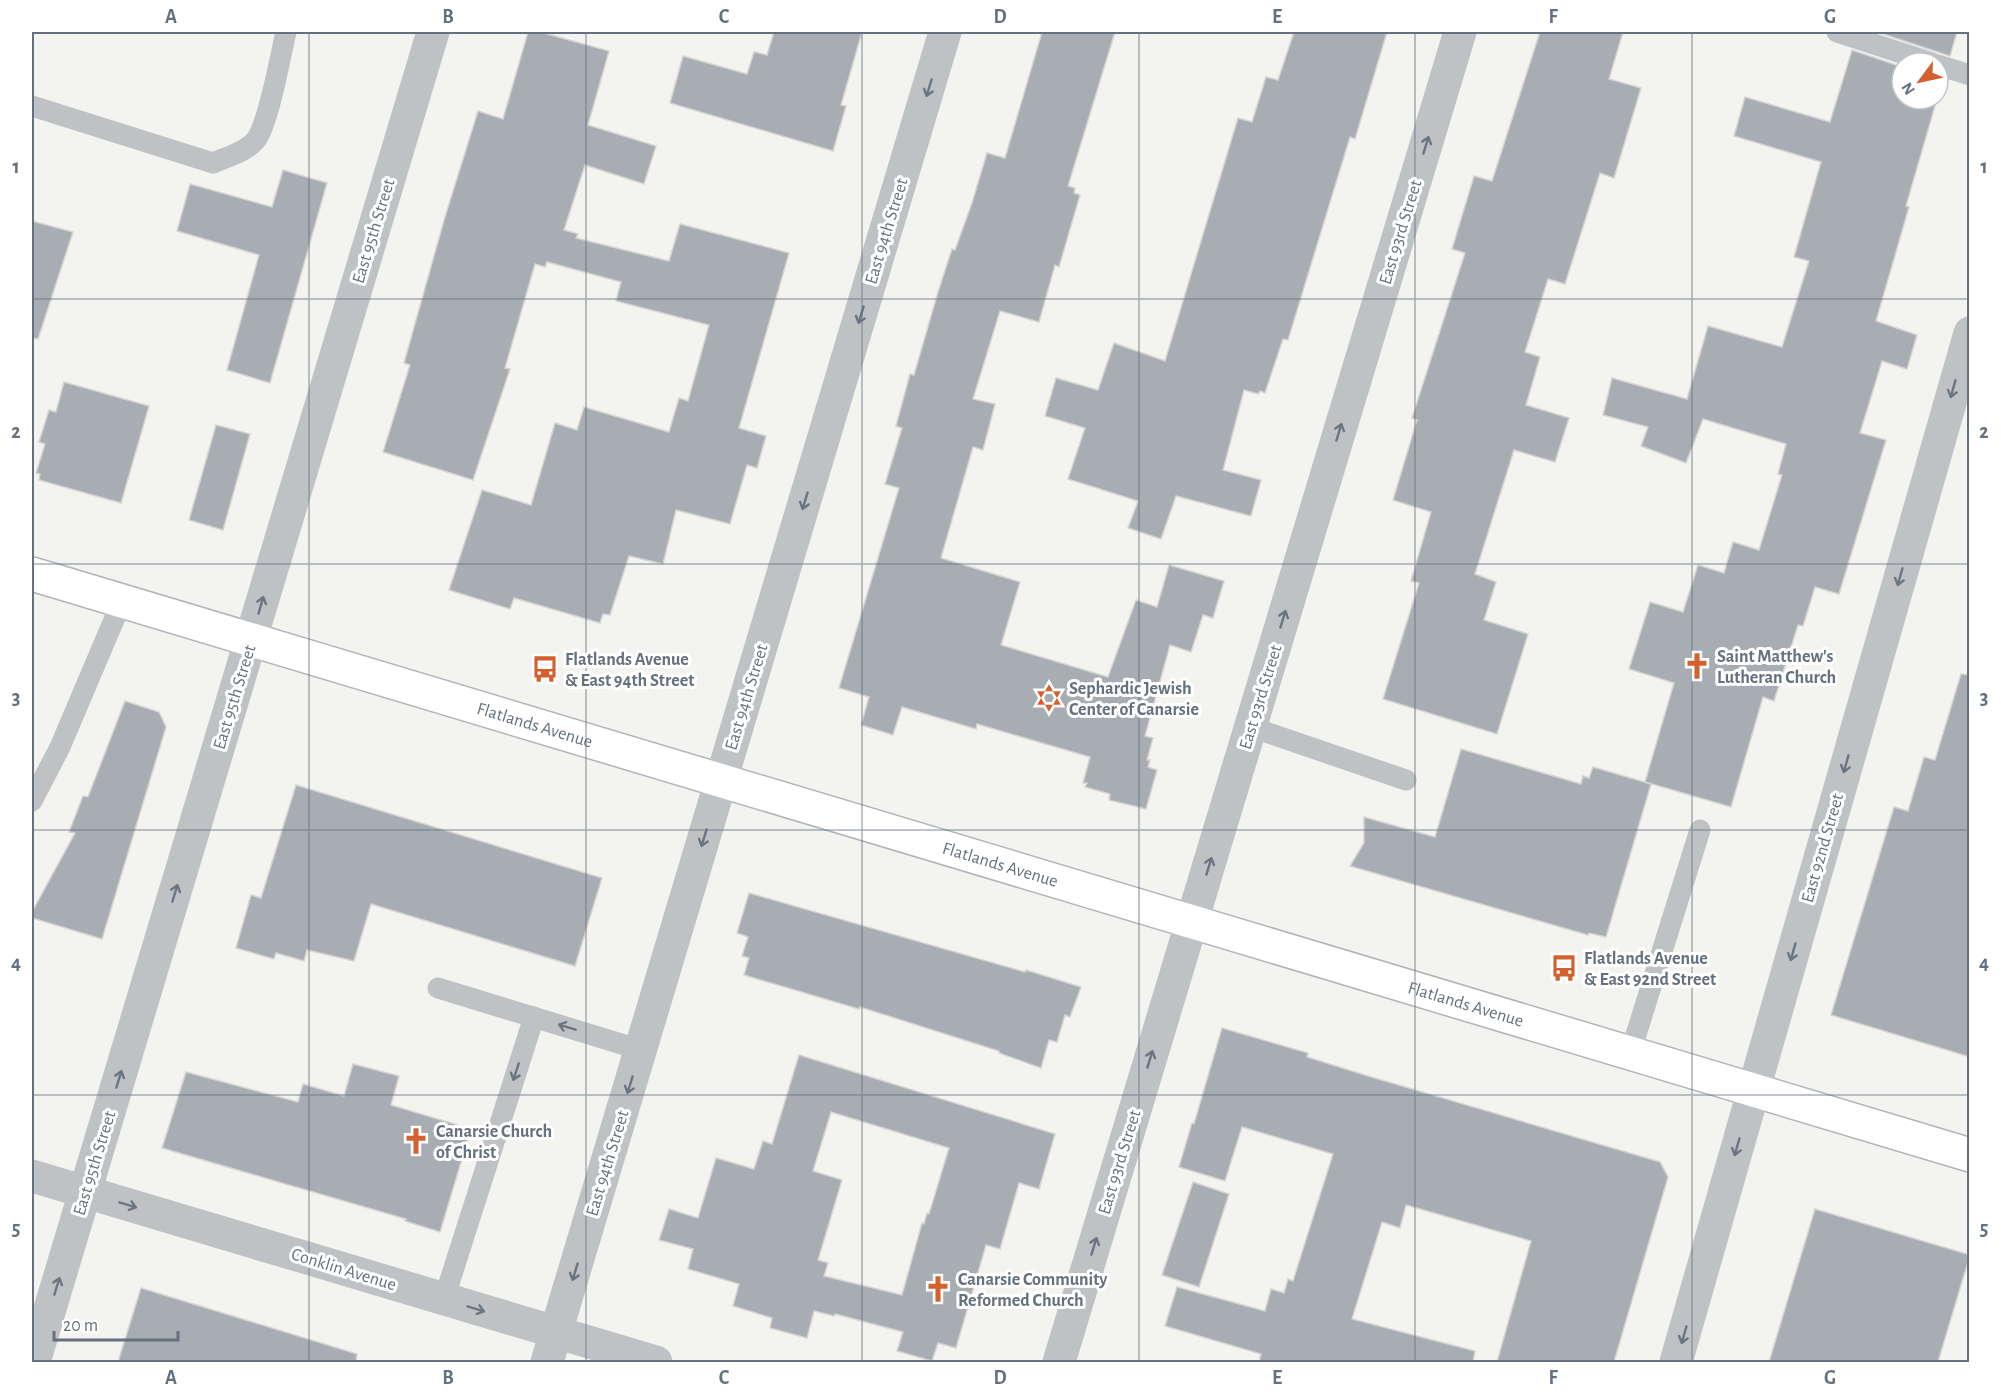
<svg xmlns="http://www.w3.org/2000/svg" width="2001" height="1394" font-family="'Alegreya Sans',sans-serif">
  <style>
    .building { fill: #a7adb2; stroke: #d4d4d2; stroke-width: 1.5; fill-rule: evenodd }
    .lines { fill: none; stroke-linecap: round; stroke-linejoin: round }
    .secondary-casing { stroke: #b1b5b9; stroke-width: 36 }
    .lane { stroke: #bfc2c5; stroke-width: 21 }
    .street { stroke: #bfc2c5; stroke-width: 33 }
    .secondary { stroke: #fff; stroke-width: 33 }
    .oneway { stroke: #6a7582 }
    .grid { fill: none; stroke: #65717e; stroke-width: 1.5; stroke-opacity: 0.55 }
    .labels { text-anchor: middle; stroke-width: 6; stroke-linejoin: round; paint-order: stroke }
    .street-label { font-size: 18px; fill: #65717e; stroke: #fff }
    .poi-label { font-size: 18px; font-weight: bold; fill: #65717e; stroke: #fff; text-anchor: start }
    .neatline { fill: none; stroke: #65717e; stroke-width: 2 }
    .grid-label { font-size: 20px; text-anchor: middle; font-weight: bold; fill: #65717e }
  </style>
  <rect width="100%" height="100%" fill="#f3f3f0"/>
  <g class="building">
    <path d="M528 32H540L609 51 588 125 656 146 644 184 585 165 564 230 578 234 576 238 669 261 680 224 789 253 739 428 766 436 757 468 747 465 730 524 676 510 663 564 629 556 610 615 603 614 600 623 514 598 510 609 449 590 482 490 531 505 555 423 577 430 584 407 669 432 679 398 688 401 709 325 616 301 621 282 547 262 545 267 535 264 505 368 510 369 473 480 383 452 410 365 404 363 445 217 478 111 503 119Z"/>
    <path d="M774 32H862L841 105 846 106 833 151 670 103 683 56 747 74 754 52 767 55Z"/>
    <path d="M1042 32H1115L1068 186 1075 188 1074 193 1080 195 1059 267 1055 265 1039 322 1000 311 973 399 995 404 983 450 973 447 941 558 1020 582 1001 645 1108 677 1136 600 1157 607 1169 565 1224 581 1213 618 1203 615 1191 652 1170 645 1145 736 1153 738 1147 760H1150L1148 767 1157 770 1146 809 1109 800 1110 794 1085 787 1087 783H1083L1090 757 977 724 976 729 902 707 893 735 861 725 869 697 839 688 899 488 885 484 902 428 896 426 910 374 914 375 938 292 952 249 955 250 972 203 987 153 1005 158Z"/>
    <path d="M1294 32H1387L1355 139 1350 137 1288 340 1283 339 1265 393 1260 391 1258 394 1244 390 1223 470 1261 480 1251 516 1176 496 1161 539 1128 528 1138 501 1068 479 1085 428 1045 416 1056 378 1098 390 1114 343 1165 361 1238 118 1252 122 1266 77 1278 80Z"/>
    <path d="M1540 32H1623L1609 79 1641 88 1614 178 1600 173 1565 284 1548 279 1525 352 1540 357 1526 405 1569 418 1555 462 1514 450 1475 574 1496 582 1484 620 1528 634 1497 734 1383 699 1419 583 1411 581 1431 512 1393 500 1417 420 1412 418 1465 253 1452 249 1474 176 1492 181Z"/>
    <path d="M1877 32H1957L1950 56Z"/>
    <path d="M1852 50 1902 67V99H1937L1906 206 1909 207 1876 321 1917 335 1907 369 1882 361 1860 433 1886 440 1839 594 1815 587 1803 626 1798 625 1774 701 1763 697 1731 807 1645 782 1674 683 1629 669 1650 602 1683 612 1698 565 1724 573 1733 542 1759 550 1782 475 1778 474 1786 444 1703 419 1686 463 1641 446 1648 427 1603 415 1612 378 1687 399 1708 326 1782 347 1809 261 1794 257 1821 162 1734 136 1745 97 1830 122Z"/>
    <path d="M283 170 327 183 270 383 227 370 259 255 177 231 190 184 272 207Z"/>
    <path d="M32 221 73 232 38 339 32 338Z"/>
    <path d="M64 382 149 406 121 503 39 480 40 474 36 473 45 444 39 442 49 410 56 412Z"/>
    <path d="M216 425 250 434 223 530 189 520Z"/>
    <path d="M1961 674 1970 675V1057L1831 1015 1894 807 1908 811 1924 757 1935 760Z"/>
    <path d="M125 701 159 712 166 727 102 939 32 918V912L75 833 69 832 83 796 88 797Z"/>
    <path d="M1461 749 1581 784 1583 776 1589 778 1593 767 1651 784 1606 937 1589 933 1588 935 1350 866 1364 843V817L1435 837Z"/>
    <path d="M296 785 602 878 575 966 371 904 354 961 307 950 304 961 276 953 274 959 236 948 251 895 261 898Z"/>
    <path d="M749 893 1025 972 1026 970 1081 987 1070 1017 1065 1015 1057 1042 1049 1040 1041 1068 999 1053V1051L860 1007 859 1009 744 975 749 958 742 956 748 937 737 933Z"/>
    <path d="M1222 1028 1308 1053 1307 1057 1368 1076 1660 1162 1668 1177 1614 1362H1497L1531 1241 1406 1205 1400 1228 1382 1222 1352 1319 1475 1351 1473 1362H1259L1261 1354 1165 1326 1177 1287 1265 1311 1271 1289 1284 1293 1288 1279 1293 1281 1333 1154 1242 1127 1225 1181 1179 1167 1192 1123 1194 1124Z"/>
    <path d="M799 1055 1055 1134 1039 1189 1019 1183 1000 1249 986 1245 956 1348 938 1343 932 1361 897 1351 903 1332 835 1314 834 1316 814 1311 807 1338 770 1328 772 1318 733 1306 739 1284 688 1269 693 1249 659 1240 669 1209 698 1218 716 1158 754 1169 763 1141 772 1144ZM831 1112 949 1148 929 1214 927 1213 924 1224 922 1223 902 1295 824 1276 828 1263 818 1260 842 1180 813 1171Z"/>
    <path d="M353 1064 399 1076 391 1105 471 1129 440 1232 405 1221 406 1219 162 1148 186 1072 298 1102 303 1084 344 1096Z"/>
    <path d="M1193 1182 1229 1194 1199 1287 1162 1275Z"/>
    <path d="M1815 1209 1970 1255 1938 1362H1769Z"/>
    <path d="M141 1288 357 1354 356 1362H118Z"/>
  </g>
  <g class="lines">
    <defs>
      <g id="secondary">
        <path id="s1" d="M32 574 1970 1155"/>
      </g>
    </defs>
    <use href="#secondary" class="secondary-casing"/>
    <g class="lane">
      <path d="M1837 32 1932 63"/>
      <path d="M1938 65 1970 75"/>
      <path d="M32 106 213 163C227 157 245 152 255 141 268 127 281 53 286 32"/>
      <path d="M1251 727 1406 780"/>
      <path d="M32 801 60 747 122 601"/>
      <path d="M438 988 641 1050"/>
      <path d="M1630 1054 1700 830"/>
      <path d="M444 1299 534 1017"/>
    </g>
    <g class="street">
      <path d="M32 1176 656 1362"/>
      <path d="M34 1362 433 32"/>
      <path d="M547 1362 945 32"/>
      <path d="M1059 1362 1460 32"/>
      <path d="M1676 1362 1970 333"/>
    </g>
    <use href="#secondary" class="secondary"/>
  </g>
  <defs><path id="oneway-shaft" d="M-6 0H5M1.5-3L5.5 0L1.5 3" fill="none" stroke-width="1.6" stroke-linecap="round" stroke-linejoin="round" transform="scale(1.5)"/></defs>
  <g class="oneway">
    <use href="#oneway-shaft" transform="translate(929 88) rotate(107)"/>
    <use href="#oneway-shaft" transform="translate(1426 145) rotate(-73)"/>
    <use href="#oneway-shaft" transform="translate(861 315) rotate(107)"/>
    <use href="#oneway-shaft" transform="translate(1953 389) rotate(106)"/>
    <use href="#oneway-shaft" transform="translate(1339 432) rotate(-73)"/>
    <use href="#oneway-shaft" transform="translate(805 501) rotate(107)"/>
    <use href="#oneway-shaft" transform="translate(1900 577) rotate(106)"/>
    <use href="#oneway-shaft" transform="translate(261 605) rotate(-74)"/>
    <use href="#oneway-shaft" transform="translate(1283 619) rotate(-73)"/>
    <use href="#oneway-shaft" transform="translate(1846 764) rotate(106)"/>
    <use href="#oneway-shaft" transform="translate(704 838) rotate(107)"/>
    <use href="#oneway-shaft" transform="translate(1209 866) rotate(-73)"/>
    <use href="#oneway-shaft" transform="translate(175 893) rotate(-73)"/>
    <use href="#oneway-shaft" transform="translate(1793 952) rotate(106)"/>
    <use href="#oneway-shaft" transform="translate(567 1027) rotate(-163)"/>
    <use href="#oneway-shaft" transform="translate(1150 1059) rotate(-73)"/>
    <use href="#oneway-shaft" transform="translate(516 1072) rotate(108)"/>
    <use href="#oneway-shaft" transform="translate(119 1079) rotate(-73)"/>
    <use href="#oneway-shaft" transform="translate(630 1085) rotate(107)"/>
    <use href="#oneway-shaft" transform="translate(1737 1147) rotate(106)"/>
    <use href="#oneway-shaft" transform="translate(128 1205) rotate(17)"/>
    <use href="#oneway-shaft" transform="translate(1094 1246) rotate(-73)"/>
    <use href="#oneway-shaft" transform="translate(575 1272) rotate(107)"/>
    <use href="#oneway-shaft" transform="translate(57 1286) rotate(-73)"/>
    <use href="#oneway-shaft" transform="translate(476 1309) rotate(17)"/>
    <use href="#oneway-shaft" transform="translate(1684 1335) rotate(106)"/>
  </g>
  <path class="grid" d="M309 32V1362M586 32V1362M862 32V1362M1139 32V1362M1415 32V1362M1692 32V1362M32 299H1970M32 564H1970M32 830H1970M32 1095H1970"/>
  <defs>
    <symbol id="church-bare" viewBox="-9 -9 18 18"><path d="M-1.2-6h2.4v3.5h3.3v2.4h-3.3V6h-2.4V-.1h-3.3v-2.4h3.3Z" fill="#d36130" stroke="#fff" stroke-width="2.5" paint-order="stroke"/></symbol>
    <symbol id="bus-bare" viewBox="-9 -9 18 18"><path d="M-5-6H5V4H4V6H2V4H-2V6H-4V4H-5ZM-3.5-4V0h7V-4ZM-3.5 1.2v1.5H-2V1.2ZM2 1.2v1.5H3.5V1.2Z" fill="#d36130" stroke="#fff" stroke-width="2.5" paint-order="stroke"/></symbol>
    <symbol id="synagogue-bare" viewBox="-9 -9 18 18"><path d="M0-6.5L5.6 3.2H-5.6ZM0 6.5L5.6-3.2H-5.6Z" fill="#d36130" stroke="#fff" stroke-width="2.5" paint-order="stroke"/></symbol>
  </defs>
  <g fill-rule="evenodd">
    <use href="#church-bare" x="1678" y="647" width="38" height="38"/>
    <use href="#bus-bare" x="526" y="650" width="38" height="38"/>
    <use href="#synagogue-bare" x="1030" y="679" width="38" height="38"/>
    <use href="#bus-bare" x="1545" y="949" width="38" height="38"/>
    <use href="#church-bare" x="397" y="1122" width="38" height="38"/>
    <use href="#church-bare" x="919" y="1270" width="38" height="38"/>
  </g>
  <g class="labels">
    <g class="street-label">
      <text transform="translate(373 231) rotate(-73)" y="6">East 95th Street</text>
      <text transform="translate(886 231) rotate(-73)" y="6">East 94th Street</text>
      <text transform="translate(1400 232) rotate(-73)" y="6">East 93rd Street</text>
      <text transform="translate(234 697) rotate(-73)" y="6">East 95th Street</text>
      <text transform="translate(746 697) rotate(-73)" y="6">East 94th Street</text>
      <text transform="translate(1260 697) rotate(-73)" y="6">East 93rd Street</text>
      <text dy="6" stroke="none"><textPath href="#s1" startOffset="525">Flatlands Avenue</textPath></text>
      <text transform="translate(1822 848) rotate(-74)" y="6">East 92nd Street</text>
      <text dy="6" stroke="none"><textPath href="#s1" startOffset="1011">Flatlands Avenue</textPath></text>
      <text dy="6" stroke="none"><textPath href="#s1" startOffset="1497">Flatlands Avenue</textPath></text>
      <text transform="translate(1119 1162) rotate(-73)" y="6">East 93rd Street</text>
      <text transform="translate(94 1163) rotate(-73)" y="6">East 95th Street</text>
      <text transform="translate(607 1163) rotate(-73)" y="6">East 94th Street</text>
      <text transform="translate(344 1269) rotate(17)" y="6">Conklin Avenue</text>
    </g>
    <g class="poi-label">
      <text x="1717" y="662">Saint Matthew's<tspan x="1717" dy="21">Lutheran Church</tspan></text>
      <text x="565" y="665">Flatlands Avenue<tspan x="565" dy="21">&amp; East 94th Street</tspan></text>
      <text x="1069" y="694">Sephardic Jewish<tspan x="1069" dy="21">Center of Canarsie</tspan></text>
      <text x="1584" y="964">Flatlands Avenue<tspan x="1584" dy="21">&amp; East 92nd Street</tspan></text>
      <text x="436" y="1137">Canarsie Church<tspan x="436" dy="21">of Christ</tspan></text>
      <text x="958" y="1285">Canarsie Community<tspan x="958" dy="21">Reformed Church</tspan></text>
    </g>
  </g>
  <rect width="2001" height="1394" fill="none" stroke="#ffffff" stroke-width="66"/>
  <g transform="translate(1920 81) rotate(237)"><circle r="28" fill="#ffffff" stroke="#c1c6cb" stroke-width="1.5"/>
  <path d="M0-4.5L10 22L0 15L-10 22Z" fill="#d36130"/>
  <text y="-9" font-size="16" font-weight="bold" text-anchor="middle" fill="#65717e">N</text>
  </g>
  <path d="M54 1331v9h124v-9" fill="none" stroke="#65717e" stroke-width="3"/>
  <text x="63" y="1331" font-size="18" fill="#65717e" stroke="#ffffff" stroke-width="4.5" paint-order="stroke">20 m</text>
  <rect x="33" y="33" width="1935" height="1328" class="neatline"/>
  <g class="grid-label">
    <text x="171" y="23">A</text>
    <text x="448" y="23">B</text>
    <text x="724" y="23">C</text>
    <text x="1000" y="23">D</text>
    <text x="1277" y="23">E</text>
    <text x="1553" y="23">F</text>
    <text x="1830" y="23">G</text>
    <text x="16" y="173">1</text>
    <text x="1984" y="173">1</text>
    <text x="16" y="438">2</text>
    <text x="1984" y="438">2</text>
    <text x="16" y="704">3</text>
    <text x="1984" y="704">3</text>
    <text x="16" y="969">4</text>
    <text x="1984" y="969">4</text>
    <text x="16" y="1235">5</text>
    <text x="1984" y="1235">5</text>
    <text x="171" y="1384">A</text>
    <text x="448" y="1384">B</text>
    <text x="724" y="1384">C</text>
    <text x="1000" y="1384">D</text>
    <text x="1277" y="1384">E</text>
    <text x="1553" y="1384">F</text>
    <text x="1830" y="1384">G</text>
  </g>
</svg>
